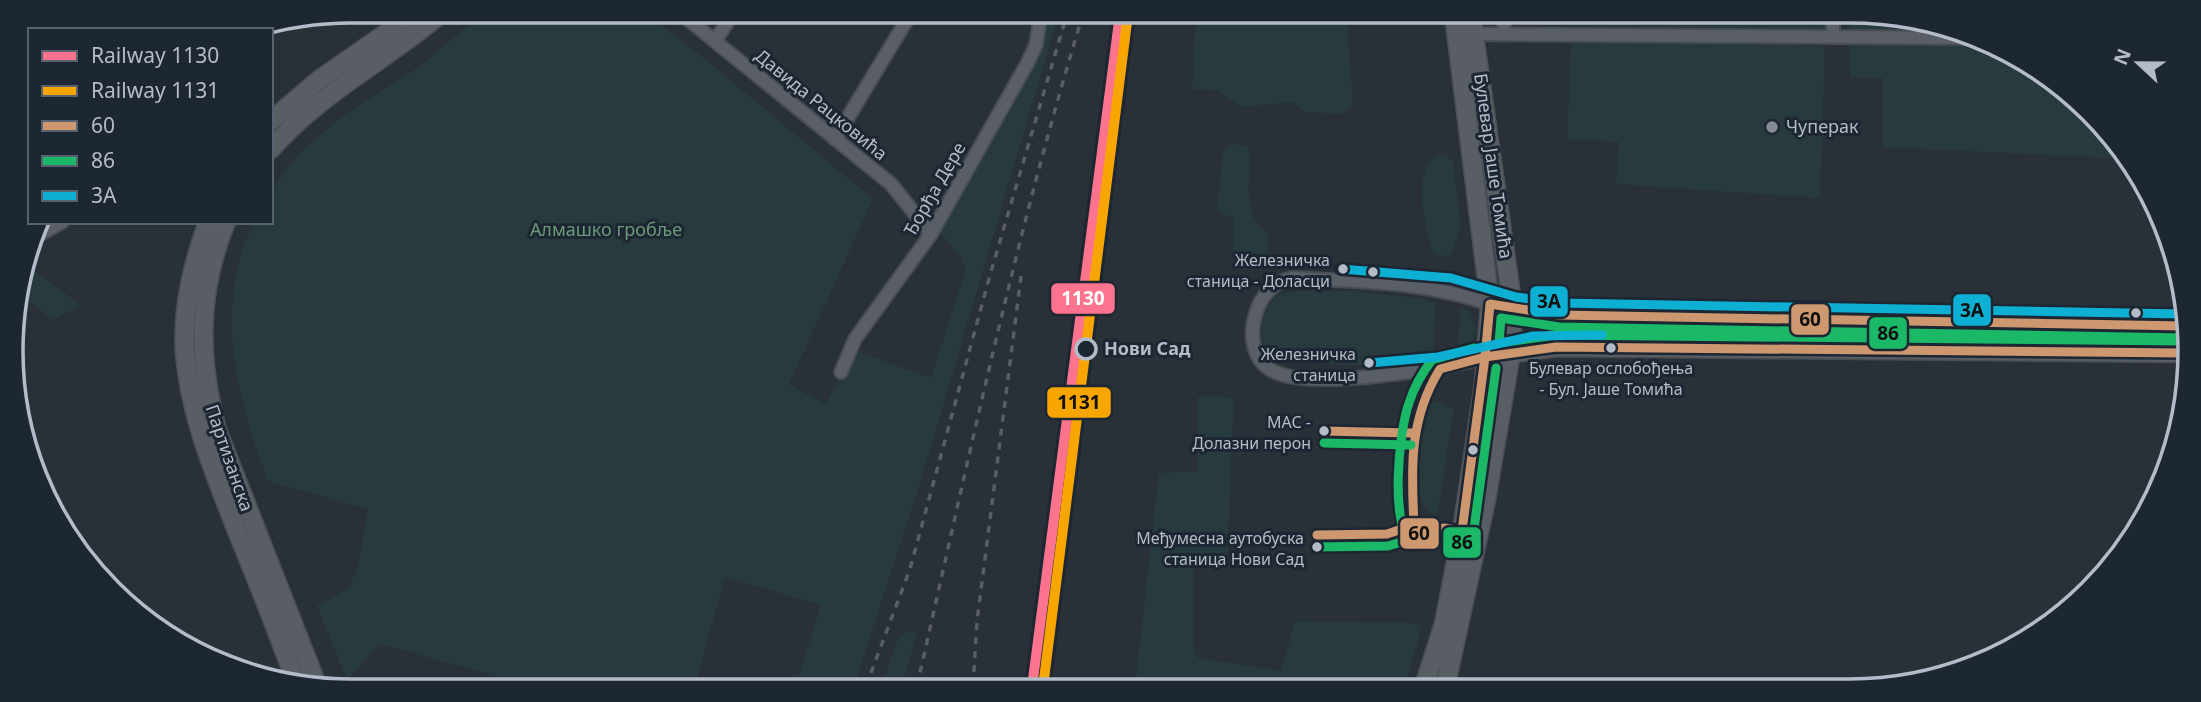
<svg xmlns="http://www.w3.org/2000/svg" width="2201" height="702" font-family="'Noto Sans',sans-serif">
  <style>
    .green { fill: #273a3e }
    .lines { fill: none; stroke-linecap: round; stroke-linejoin: round }
    .minor-casing { stroke: #484c53; stroke-width: 16 }
    .secondary-casing { stroke: #484c53; stroke-width: 21 }
    .minor { stroke: #5a5e66; stroke-width: 12 }
    .secondary { stroke: #595d64; stroke-width: 18 }
    .rail { stroke: #595d64; stroke-width: 3.5; stroke-dasharray: 7 7; stroke-linecap: butt }
    .bus-1-casing { stroke: #1d2633; stroke-width: 14 }
    .bus-2-casing { stroke: #1d2633; stroke-width: 14 }
    .bus-3-casing { stroke: #1d2633; stroke-width: 14 }
    .bus-1 { stroke: #cd976f; stroke-width: 9 }
    .bus-2 { stroke: #1ab867; stroke-width: 9 }
    .bus-3 { stroke: #0dafd3; stroke-width: 9 }
    .rail-1-casing { stroke: #1d2633; stroke-width: 16 }
    .rail-2-casing { stroke: #1d2633; stroke-width: 16 }
    .rail-1 { stroke: #fc738d; stroke-width: 10 }
    .rail-2 { stroke: #f7a600; stroke-width: 10 }
    .poi-dot { fill: #848b96; stroke: #1d2633; stroke-width: 2.5 }
    .bus-dot { fill: #b4bcc9; stroke: #1d2633; stroke-width: 2.5 }
    .stop-dot { fill: #1d2633; stroke: #b4bcc9; stroke-width: 3.5 }
    .labels { text-anchor: middle; stroke-width: 6; stroke-linejoin: round; paint-order: stroke }
    .bus-label { font-size: 16px; fill: #b4bcc9; stroke: #1d2633; text-anchor: end }
    .street-label { font-size: 18px; fill: #b4bcc9; stroke: #1d2633 }
    .poi-label { font-size: 18px; fill: #b4bcc9; stroke: #1d2633; text-anchor: start }
    .park-label { font-size: 18px; fill: #6b9a76; stroke: #1d2633 }
    .stop-label { font-size: 18px; font-weight: bold; fill: #b4bcc9; stroke: #1d2633; text-anchor: start }
    .rim { fill: none; stroke: #b4bcc9; stroke-width: 3.5 }
    .line-badge { stroke: #1d2633; stroke-width: 2.5 }
    .badge-label { font-size: 19px; text-anchor: middle; font-weight: bold; fill: #fff }
    .pale-badge-label { font-size: 19px; text-anchor: middle; font-weight: bold; fill: #111 }
  </style>
  <rect width="100%" height="100%" fill="#2a3038"/>
  <g class="green">
    <path d="M484 11 643 12 699 54 873 199 789 384 825 404 857 351 931 378 966 269 962 258 940 232 1034 66 1042 45 1046 13H1059L922 477 854 686H795L821 605 725 577 695 686 530 685 380 644 347 680 317 606 349 588 358 566 368 509 268 481C237 398 212 307 254 222H271V191L298 154 344 115 422 65Z"/>
    <path d="M1196 14 1358 15 1349 21 1347 29 1353 103 1345 114 1304 112 1292 102 1241 107 1216 90 1192 89Z"/>
    <path d="M1509 15 1825 17V32L1509 24Z"/>
    <path d="M1849 17H1917L2040 68 2130 159 1883 147V78L1850 77Z"/>
    <path d="M1571 41 1825 46 1820 198 1616 184 1619 142 1567 139Z"/>
    <path d="M1231 143 1249 147C1253 181 1238 210 1269 235L1268 257H1233V216L1223 215 1217 209 1223 152Z"/>
    <path d="M1445 154 1453 161 1461 227 1451 255 1439 256 1433 253C1425 229 1408 159 1445 154Z"/>
    <path d="M26 265 82 306 52 320 18 291Z"/>
    <path d="M1352 291 1419 298 1435 303 1434 358 1368 366 1292 362 1280 360 1265 350C1259 331 1262 310 1277 295L1296 291Z"/>
    <path d="M1460 306 1470 312 1477 330 1468 348 1458 354Z"/>
    <path d="M1198 397H1230L1234 401 1227 557 1222 563H1200L1193 571 1194 652 1198 658 1281 671 1295 621 1412 623 1422 626 1405 687H1135L1159 473 1198 471Z"/>
    <path d="M1437 401 1454 409 1438 512 1435 516C1405 501 1421 426 1432 402Z"/>
    <path d="M910 631 917 632 902 686H881L899 637Z"/>
  </g>
  <g class="lines">
    <defs>
      <g id="minor">
        <path d="M679 12 891 184 931 234"/>
        <path d="M1504 33V15"/>
        <path d="M1473 34 1968 38"/>
        <path d="M1833 37V17"/>
        <path d="M715 41 734 12"/>
        <path d="M835 139 911 13"/>
        <path d="M35 237 62 222"/>
        <path d="M1486 357C1444 369 1314 390 1275 372 1252 362 1249 335 1256 313 1261 295 1274 282 1292 278 1364 282 1422 281 1490 304"/>
        <path d="M841 372 855 339 931 234 1028 62 1036 45 1041 13"/>
      </g>
      <g id="secondary">
        <path d="M271 121 319 80 418 11"/>
        <path d="M271 149C321 92 387 60 444 11"/>
        <path d="M208 222C193 263 182 309 185 353 190 417 216 477 239 536 259 585 279 635 297 685"/>
        <path d="M226 222C197 292 198 358 217 430L317 685"/>
        <path d="M1490 304 1559 315 2184 326"/>
        <path d="M1486 357 1556 347 2184 353"/>
        <path d="M1424 687 1444 624 1462 531 1484 384 1490 304 1454 15"/>
        <path d="M1445 688 1486 500 1511 352 1513 309 1471 15"/>
      </g>
    </defs>
    <use href="#minor" class="minor-casing"/>
    <use href="#secondary" class="secondary-casing"/>
    <use href="#minor" class="minor"/>
    <use href="#secondary" class="secondary"/>
    <g class="rail">
      <path d="M866 686 910 569 990 275 1067 14"/>
      <path d="M917 686C968 461 1016 234 1083 14"/>
      <path d="M973 686 977 621 1022 269"/>
    </g>
    <defs>
      <g id="bus-1">
        <path d="M1485 357 1462 531 1444 528 1418 534 1414 525C1411 468 1409 419 1440 369Z"/>
        <path d="M1485 357 1490 304 1559 315 2184 326"/>
        <path d="M1485 357 1556 347 2184 353"/>
        <path d="M1324 431 1411 433"/>
        <path d="M1317 535 1387 534 1414 525"/>
      </g>
      <g id="bus-2">
        <path d="M2184 338 1559 327 1501 318 1499 343 1556 335 2184 341"/>
        <path d="M1474 348 1432 360C1422 373 1414 387 1409 403 1399 430 1389 526 1413 545L1444 540 1464 543 1473 536 1496 368"/>
        <path d="M1324 443 1411 445"/>
        <path d="M1317 547 1388 546 1418 537"/>
      </g>
      <g id="bus-3">
        <path d="M1341 269 1451 278 1516 297 1560 303 2184 314"/>
        <path d="M1369 363 1438 357 1533 336 1602 335"/>
      </g>
    </defs>
    <use href="#bus-1" class="bus-1-casing"/>
    <use href="#bus-2" class="bus-2-casing"/>
    <use href="#bus-3" class="bus-3-casing"/>
    <use href="#bus-1" class="bus-1"/>
    <use href="#bus-2" class="bus-2"/>
    <use href="#bus-3" class="bus-3"/>
    <defs>
      <path id="rail-1" d="M1032 687 1120 14"/>
      <path id="rail-2" d="M1043 687 1128 14"/>
    </defs>
    <use href="#rail-1" class="rail-1-casing"/>
    <use href="#rail-2" class="rail-2-casing"/>
    <use href="#rail-1" class="rail-1"/>
    <use href="#rail-2" class="rail-2"/>
  </g>
  <circle class="poi-dot" cx="1772" cy="127" r="7"/>
  <g class="bus-dot">
    <circle cx="1343" cy="269" r="6"/>
    <circle cx="1373" cy="272" r="6"/>
    <circle cx="2136" cy="313" r="6"/>
    <circle cx="1611" cy="348" r="6"/>
    <circle cx="1369" cy="363" r="6"/>
    <circle cx="1324" cy="431" r="6"/>
    <circle cx="1473" cy="450" r="6"/>
    <circle cx="1317" cy="547" r="6"/>
  </g>
  <circle class="stop-dot" cx="1086" cy="349" r="10"/>
  <g class="labels">
    <g class="bus-label">
      <text x="1330" y="266">Железничка<tspan x="1330" dy="21">станица - Доласци</tspan></text>
      <text x="1356" y="360">Железничка<tspan x="1356" dy="21">станица</tspan></text>
      <text x="1611" y="374" text-anchor="middle">Булевар ослобођења<tspan x="1611" dy="21">- Бул. Јаше Томића</tspan></text>
      <text x="1311" y="428">МАС -<tspan x="1311" dy="21">Долазни перон</tspan></text>
      <text x="1304" y="544">Међумесна аутобуска<tspan x="1304" dy="21">станица Нови Сад</tspan></text>
    </g>
    <g class="street-label">
      <text transform="translate(821 105) rotate(39)" y="6">Давида Рацковића</text>
      <text transform="translate(1493 166) rotate(82)" y="6">Булевар Јаше Томића</text>
      <text transform="translate(935 189) rotate(-60)" y="6">Ђорђа Дере</text>
      <text transform="translate(229 458) rotate(71)" y="6">Партизанска</text>
    </g>
    <g class="poi-label">
      <text x="1786" y="133">Чуперак</text>
    </g>
    <g class="park-label">
      <text x="606" y="236">Алмашко гробље</text>
    </g>
    <g class="stop-label">
      <text x="1104" y="355">Нови Сад</text>
    </g>
  </g>
  <path d="M0 0H2201V702H0ZM351 23H1850A328 328 0 0 1 2178 351V351A328 328 0 0 1 1850 679H351A328 328 0 0 1 23 351V351A328 328 0 0 1 351 23Z" fill="#1d2633" fill-rule="evenodd"/>
  <path class="rim" d="M351 23H1850A328 328 0 0 1 2178 351V351A328 328 0 0 1 1850 679H351A328 328 0 0 1 23 351V351A328 328 0 0 1 351 23Z"/>
  <g class="line-badge">
    <rect x="1050" y="282" width="66" height="33" rx="7" fill="#fc738d"/>
    <rect x="1529" y="285" width="40" height="33" rx="7" fill="#0dafd3"/>
    <rect x="1952" y="293" width="40" height="34" rx="7" fill="#0dafd3"/>
    <rect x="1790" y="303" width="40" height="33" rx="7" fill="#cd976f"/>
    <rect x="1868" y="316" width="40" height="34" rx="7" fill="#1ab867"/>
    <rect x="1046" y="386" width="66" height="33" rx="7" fill="#f7a600"/>
    <rect x="1399" y="517" width="41" height="33" rx="7" fill="#cd976f"/>
    <rect x="1442" y="526" width="40" height="33" rx="7" fill="#1ab867"/>
  </g>
  <g class="badge-label">
    <text x="1083" y="305">1130</text>
  </g>
  <g class="pale-badge-label">
    <text x="1549" y="308">3A</text>
    <text x="1972" y="317">3A</text>
    <text x="1810" y="326">60</text>
    <text x="1888" y="340">86</text>
    <text x="1079" y="409">1131</text>
    <text x="1419" y="540">60</text>
    <text x="1462" y="549">86</text>
  </g>
  <rect x="28" y="28" width="245" height="196" fill="#1d2633" stroke="#59626f" stroke-width="2"/>
  <rect x="42" y="51" width="35" height="10" fill="#fc738d" stroke="#59626f" stroke-width="2"/>
  <text x="91" y="63" font-size="21" fill="#b4bcc9">Railway 1130</text>
  <rect x="42" y="86" width="35" height="10" fill="#f7a600" stroke="#59626f" stroke-width="2"/>
  <text x="91" y="98" font-size="21" fill="#b4bcc9">Railway 1131</text>
  <rect x="42" y="121" width="35" height="10" fill="#cd976f" stroke="#59626f" stroke-width="2"/>
  <text x="91" y="133" font-size="21" fill="#b4bcc9">60</text>
  <rect x="42" y="156" width="35" height="10" fill="#1ab867" stroke="#59626f" stroke-width="2"/>
  <text x="91" y="168" font-size="21" fill="#b4bcc9">86</text>
  <rect x="42" y="191" width="35" height="10" fill="#0dafd3" stroke="#59626f" stroke-width="2"/>
  <text x="91" y="203" font-size="21" fill="#b4bcc9">3A</text>
  <g transform="translate(2138 63) rotate(292)" stroke="#1d2633" stroke-width="5" paint-order="stroke">
  <path d="M0-5L12 26L0 18L-12 26Z" fill="#b4bcc9"/>
  <text y="-10" font-size="19" font-weight="bold" text-anchor="middle" fill="#b4bcc9">N</text>
  </g>
</svg>
